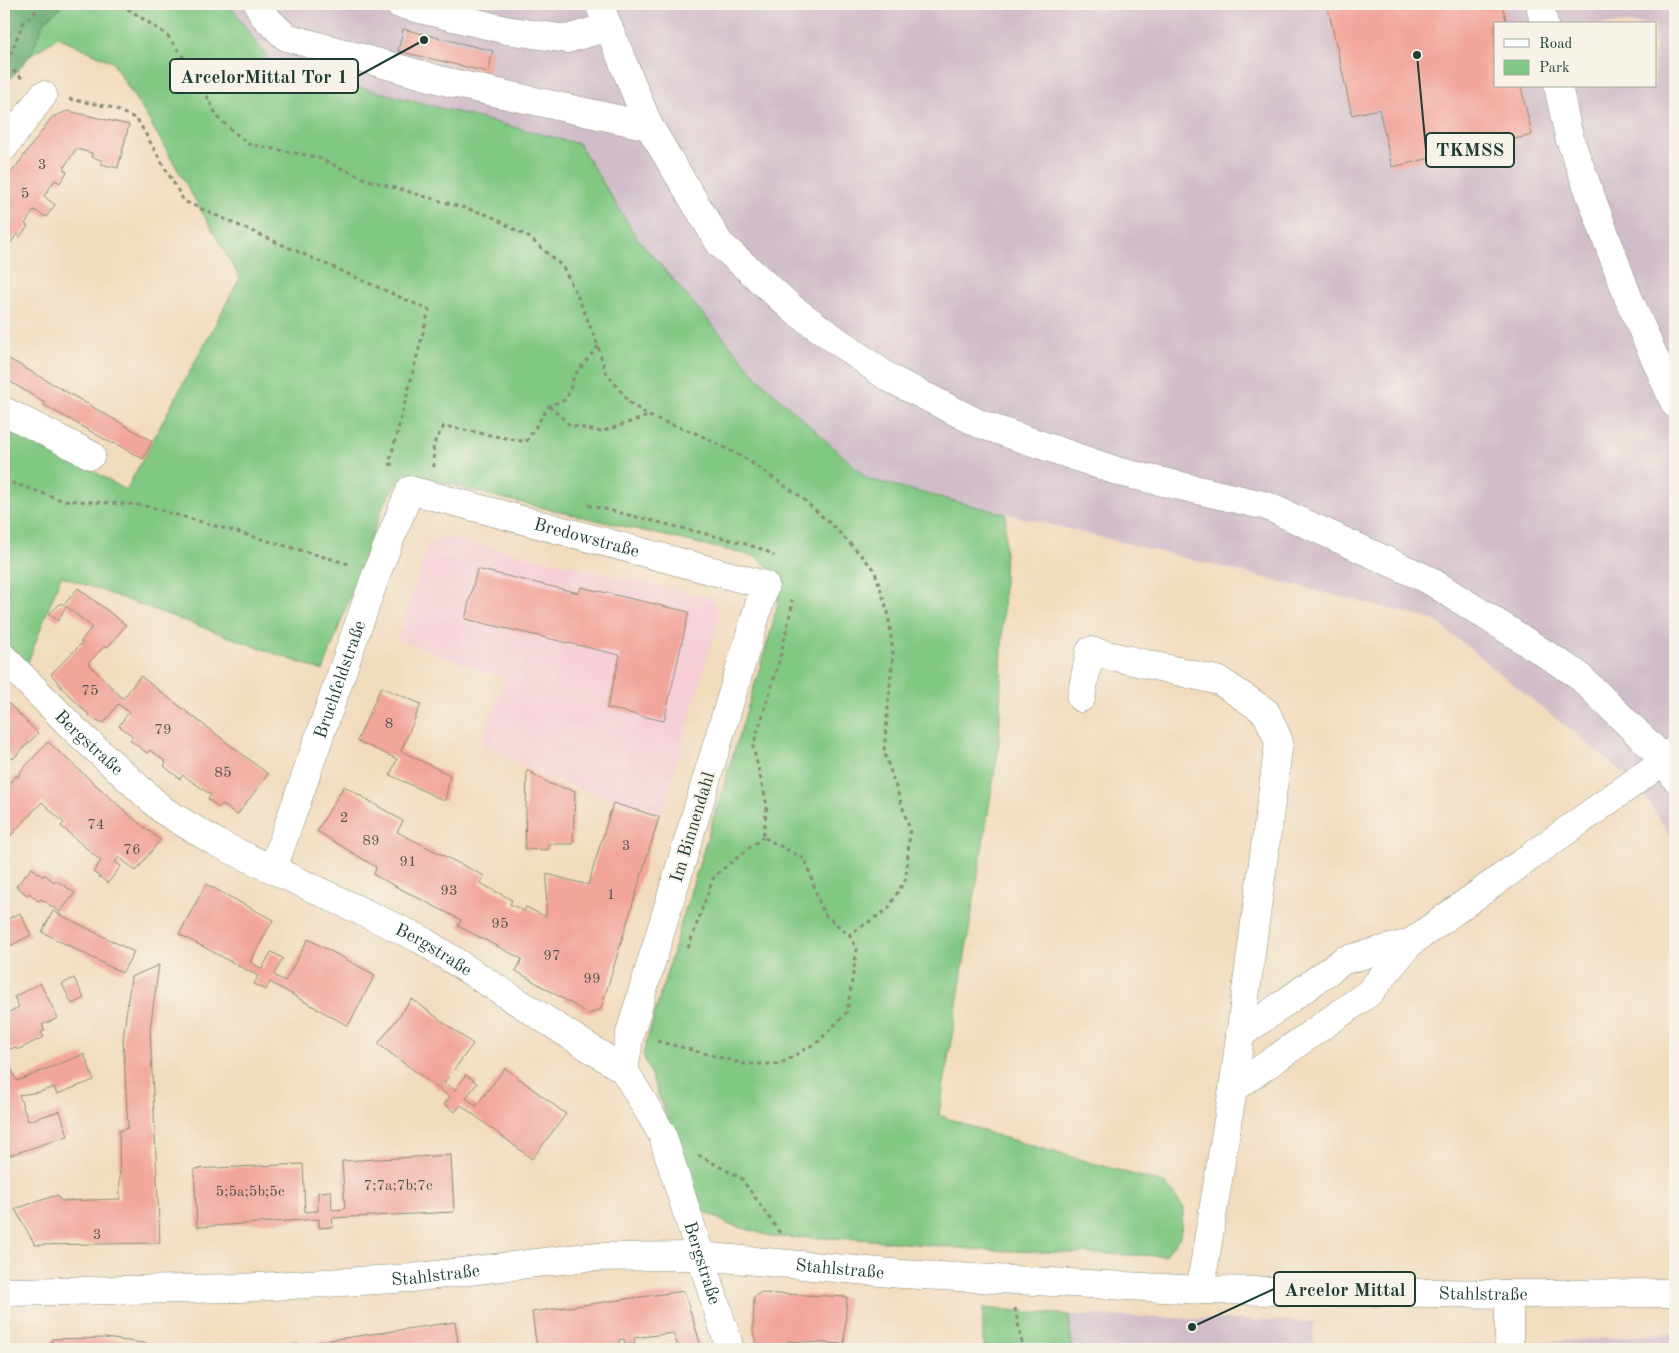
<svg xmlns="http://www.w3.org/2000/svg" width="1679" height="1353" font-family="'Old Standard TT',serif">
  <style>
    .built { fill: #f6cfd7 }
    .industrial { fill: #d1bdc9; fill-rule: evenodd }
    .green { fill: #81c883; stroke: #50825c }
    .forest { fill: #68ac71; stroke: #447452 }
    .building { fill: #f2a59b }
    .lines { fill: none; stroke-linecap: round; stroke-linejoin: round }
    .minor-casing { stroke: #888c79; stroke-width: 29 }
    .path { stroke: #888c79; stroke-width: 3; stroke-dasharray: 4 4; stroke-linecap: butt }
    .minor { stroke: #fff; stroke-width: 28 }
    .labels { text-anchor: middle; stroke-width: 4; stroke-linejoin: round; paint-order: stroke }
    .number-label { font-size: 15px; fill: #54574e }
    .street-label { font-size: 18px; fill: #1f3d34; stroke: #f7f3e8 }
    .leader { fill: none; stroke: #1f3d34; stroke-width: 2 }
    .callout-dot { fill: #1f3d34; stroke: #f7f3e8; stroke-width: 2 }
    .callout { fill: #f7f3e8; stroke: #1f3d34; stroke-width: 2 }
    .callout-label { font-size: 19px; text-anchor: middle; font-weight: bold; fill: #1f3d34 }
  </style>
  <rect width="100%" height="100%" fill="#f7f3e8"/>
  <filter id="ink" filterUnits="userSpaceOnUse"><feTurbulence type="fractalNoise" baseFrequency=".02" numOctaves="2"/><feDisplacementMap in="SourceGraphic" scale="10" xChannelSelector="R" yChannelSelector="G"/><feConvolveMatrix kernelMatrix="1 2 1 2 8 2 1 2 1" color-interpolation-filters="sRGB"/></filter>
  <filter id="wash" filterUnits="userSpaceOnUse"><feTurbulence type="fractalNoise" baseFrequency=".0096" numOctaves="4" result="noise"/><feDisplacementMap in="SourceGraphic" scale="20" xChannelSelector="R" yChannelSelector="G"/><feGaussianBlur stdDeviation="1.12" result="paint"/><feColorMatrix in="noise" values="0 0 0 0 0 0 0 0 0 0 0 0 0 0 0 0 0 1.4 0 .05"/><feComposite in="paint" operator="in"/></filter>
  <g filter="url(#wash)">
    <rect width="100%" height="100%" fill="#f2dcbe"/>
    <path class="built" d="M444 537 711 598 720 614 661 815 551 780 481 744 505 679 397 639 428 545Z"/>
    <g class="industrial">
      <path d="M229 4H1675V843L1637 784 1434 620 868 479 762 382 637 238 579 144 271 64ZM1495 24H1655V86H1495Z"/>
      <path d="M1069 1315 1314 1322V1344L1376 1348 1566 1341 1675 1333V1349H1072Z"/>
    </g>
    <g class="green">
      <path d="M64 4H229L271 64 579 144 637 238 762 382 868 479 1006 514 999 745 939 1115 995 1135 1166 1184 1184 1208 1180 1237 1164 1256 983 1250 860 1239 774 1237 728 1224 702 1210 643 1054 685 910 769 638 778 603 775 574 757 557 505 499 405 472 383 506 323 671 61 576 26 667 4 640V421L28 433 126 490 240 278 149 120 112 62 58 37 30 56 44 22Z"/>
      <path d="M983 1308 1069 1315 1072 1349H983Z"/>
    </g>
    <path class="forest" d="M4 4H64L44 22 30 56 4 86Z"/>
    <g id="blocks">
      <g class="building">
        <path d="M1327 4H1502L1507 24H1495V86H1521L1532 135 1392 167 1379 109 1352 115Z"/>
        <path d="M1669 4H1675V31H1674Z"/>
        <path d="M403 29 493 51 488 72 398 51Z"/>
        <path d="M68 111 129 125 118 168 101 164 102 160 91 157 92 153 76 149 63 169 67 172 60 183 55 180 44 196 55 205 46 217 34 210 25 224 28 226 20 237 17 234 4 252V183L52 117Z"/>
        <path d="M4 356 152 441 143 459 114 443 113 444 44 405 45 403 4 378Z"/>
        <path d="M477 569 579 593 581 587 689 612 664 721 607 708 620 655 465 619Z"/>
        <path d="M78 588 126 625 108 647 105 646 88 663 123 699 140 676 268 774 237 815 222 804 219 808 208 799 211 795 183 775 180 779 164 766 166 762 150 750 147 753 130 740 133 736 119 726 129 712 118 704 104 723 93 719 61 687V686L51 674 82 643 81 641 92 627 66 606 58 621 49 614 61 603 64 605Z"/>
        <path d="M381 687 421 704 401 751 450 775 445 801 390 775 397 759 357 741Z"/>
        <path d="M6 701 38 733 13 759 4 750V703Z"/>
        <path d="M48 742 134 819 160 840 136 871 119 857 115 862 121 866 108 883 93 872 101 861 61 826 64 823 42 802 4 843V789L16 776 18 777 20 772Z"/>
        <path d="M527 770 550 784 575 791 573 844H548V850L525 849Z"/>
        <path d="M344 786 403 821 397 832 484 876 480 883 512 900 510 904 524 911 526 907 544 916H546L547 874 588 885 613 803 659 817 601 1009 589 1014 516 971 522 959 458 926 461 920 374 875 376 867 317 831Z"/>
        <path d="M32 868 43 877 44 874 54 882 56 880 75 893 60 912 41 899 38 901 29 893 27 895 16 886Z"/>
        <path d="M206 884 273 920 250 962 262 969 271 952 283 958 274 975 285 981 308 939 375 975 348 1026 270 982 266 990 254 984 258 976 179 934Z"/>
        <path d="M53 911 134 952 122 973 42 932Z"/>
        <path d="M20 913 31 935 4 949V921Z"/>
        <path d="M159 965 150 1029 160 1243 35 1245 15 1209 57 1195 61 1201 120 1199 119 1131 128 1128 123 1039 131 977Z"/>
        <path d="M74 978 84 998 72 1004 62 984Z"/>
        <path d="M40 983 58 1018 42 1025 45 1030 41 1032 44 1037 17 1050 15 1047 4 1052V1015L19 1007 14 997Z"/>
        <path d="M412 999 473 1044 444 1083 455 1090 466 1075 477 1083 466 1098 476 1106 505 1068 566 1114 532 1159 461 1105 455 1112 444 1104 450 1097 378 1044Z"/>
        <path d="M4 1054 17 1081 84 1054 94 1080 57 1094 54 1087 40 1092 19 1095 28 1121 60 1111 68 1136 4 1157Z"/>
        <path d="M451 1155 454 1212 332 1218 333 1227 319 1228V1219L197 1227 194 1169 303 1164 305 1212 318 1211V1192L331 1191 332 1210 345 1209 342 1161Z"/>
        <path d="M684 1291 702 1349H679L673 1333 634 1338 635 1344 625 1345 624 1339 619 1340 620 1349H537L532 1312Z"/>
        <path d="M760 1293 847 1297 844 1344 788 1341 787 1349H758L753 1332 754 1297Z"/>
        <path d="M455 1322 459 1349H317L316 1342Z"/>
        <path d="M105 1338 180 1348V1349H50L52 1339Z"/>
        <path d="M298 1344 299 1349H272V1348Z"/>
      </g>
    </g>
  </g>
  <g filter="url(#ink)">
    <use href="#blocks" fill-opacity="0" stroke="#888c79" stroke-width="1"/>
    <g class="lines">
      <defs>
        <g id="minor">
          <path d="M258 4 263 15 286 37 448 82 649 126"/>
          <path d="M399 4 506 30 567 39 608 27"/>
          <path d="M599 4 649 126 720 244 794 310 889 378 980 424 1120 472 1267 506 1429 580 1577 674 1665 760 1675 778"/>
          <path d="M1540 4 1544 24"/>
          <path d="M1558 86 1569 137 1628 297 1675 404"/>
          <path d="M4 147 43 95"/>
          <path d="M4 411 91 455"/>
          <path id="s1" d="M4 658 74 729 164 811 217 843 420 939 624 1070 662 1134 730 1349"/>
          <path d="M1081 698 1090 651 1220 681 1266 712 1279 742 1233 1089 1200 1290"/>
          <path id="s2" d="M273 869 377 572 410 490 765 585 630 1033 624 1070"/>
          <path d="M1240 1035 1344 960 1410 943"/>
          <path d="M1233 1089 1369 993 1410 943 1665 760 1675 750"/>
          <path id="s3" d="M4 1292 241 1288 411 1278 587 1257 699 1256 902 1274 1200 1290 1509 1294 1675 1293"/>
          <path d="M1509 1349V1294"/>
        </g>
      </defs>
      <use href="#minor" class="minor-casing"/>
      <g class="path">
        <path d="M121 4 167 35 197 76 218 118 248 144 316 157 368 180 489 215 530 238 563 267 580 301 598 346 605 371 630 403 649 416 700 435 746 459 801 497 836 529 874 569 888 612 893 653 884 751 910 830 906 878 888 909 849 935"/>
        <path d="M22 78 6 65 23 23 44 4"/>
        <path d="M69 99 110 107 137 119 184 201 429 310 389 464"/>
        <path d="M549 406 570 425 601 432 648 416"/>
        <path d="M389 464 396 465"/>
        <path d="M434 467 433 445 444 426 526 442 549 406 567 399 574 376 598 346"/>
        <path d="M4 480 62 500 142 505 349 564"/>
        <path d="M588 505 739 542 765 550 774 556"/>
        <path d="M688 948 714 876 763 837"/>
        <path d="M657 1041 745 1064H780L819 1041 847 1012 857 949 849 935 823 913 805 859 763 837 767 805 753 746 779 662 792 606V600"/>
        <path d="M698 1155 741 1178 780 1233"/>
        <path d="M1015 1308 1023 1349"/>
      </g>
      <use href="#minor" class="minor"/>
    </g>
  </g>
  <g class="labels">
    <g class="number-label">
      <text x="42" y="169">3</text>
      <text x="25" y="198">5</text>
      <text x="90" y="695">75</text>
      <text x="389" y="728">8</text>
      <text x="163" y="734">79</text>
      <text x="223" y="777">85</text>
      <text x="344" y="822">2</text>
      <text x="96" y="829">74</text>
      <text x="371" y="845">89</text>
      <text x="626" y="850">3</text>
      <text x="132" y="854">76</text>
      <text x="408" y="866">91</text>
      <text x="449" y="895">93</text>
      <text x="611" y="899">1</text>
      <text x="500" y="928">95</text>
      <text x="552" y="960">97</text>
      <text x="592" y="983">99</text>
      <text x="398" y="1190">7;7a;7b;7c</text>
      <text x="250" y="1196">5;5a;5b;5c</text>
      <text x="97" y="1239">3</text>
    </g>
    <g class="street-label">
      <text dy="6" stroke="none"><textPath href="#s2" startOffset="586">Bredowstraße</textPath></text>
      <text dy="6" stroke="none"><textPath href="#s2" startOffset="201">Bruchfeldstraße</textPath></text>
      <text dy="6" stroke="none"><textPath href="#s1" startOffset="120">Bergstraße</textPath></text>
      <text transform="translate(692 827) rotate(-73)" y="6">Im Binnendahl</text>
      <text dy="6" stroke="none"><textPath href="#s1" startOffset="525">Bergstraße</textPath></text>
      <text dy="6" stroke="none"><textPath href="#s1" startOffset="960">Bergstraße</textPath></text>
      <text dy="6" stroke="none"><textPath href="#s3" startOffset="838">Stahlstraße</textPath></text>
      <text dy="6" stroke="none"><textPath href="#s3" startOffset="432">Stahlstraße</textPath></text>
      <text dy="6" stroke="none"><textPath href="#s3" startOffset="1482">Stahlstraße</textPath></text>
    </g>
  </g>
  <path class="leader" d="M424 40L358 76M1417 55L1426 150M1192 1327L1274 1289"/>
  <g class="callout-dot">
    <circle cx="424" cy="40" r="5"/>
    <circle cx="1417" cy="55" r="5"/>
    <circle cx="1192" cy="1327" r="5"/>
  </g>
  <g class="callout">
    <rect x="170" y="59" width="188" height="34" rx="5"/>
    <rect x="1426" y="133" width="88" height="34" rx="5"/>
    <rect x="1274" y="1272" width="141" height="34" rx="5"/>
  </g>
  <g class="callout-label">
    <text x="264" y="83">ArcelorMittal Tor 1</text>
    <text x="1470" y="156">TKMSS</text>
    <text x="1345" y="1296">Arcelor Mittal</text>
  </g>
  <rect width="1679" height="1353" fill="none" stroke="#f7f3e8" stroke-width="20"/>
  <rect x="1494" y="22" width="162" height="65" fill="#f7f3e8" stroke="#a1aaa0"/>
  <rect x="1504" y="39" width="25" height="8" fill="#ffffff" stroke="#a1aaa0"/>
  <text x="1539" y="48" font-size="15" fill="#1f3d34">Road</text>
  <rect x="1504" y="60" width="25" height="15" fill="#81c883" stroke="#a1aaa0"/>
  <text x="1539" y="72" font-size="15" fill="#1f3d34">Park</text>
</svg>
